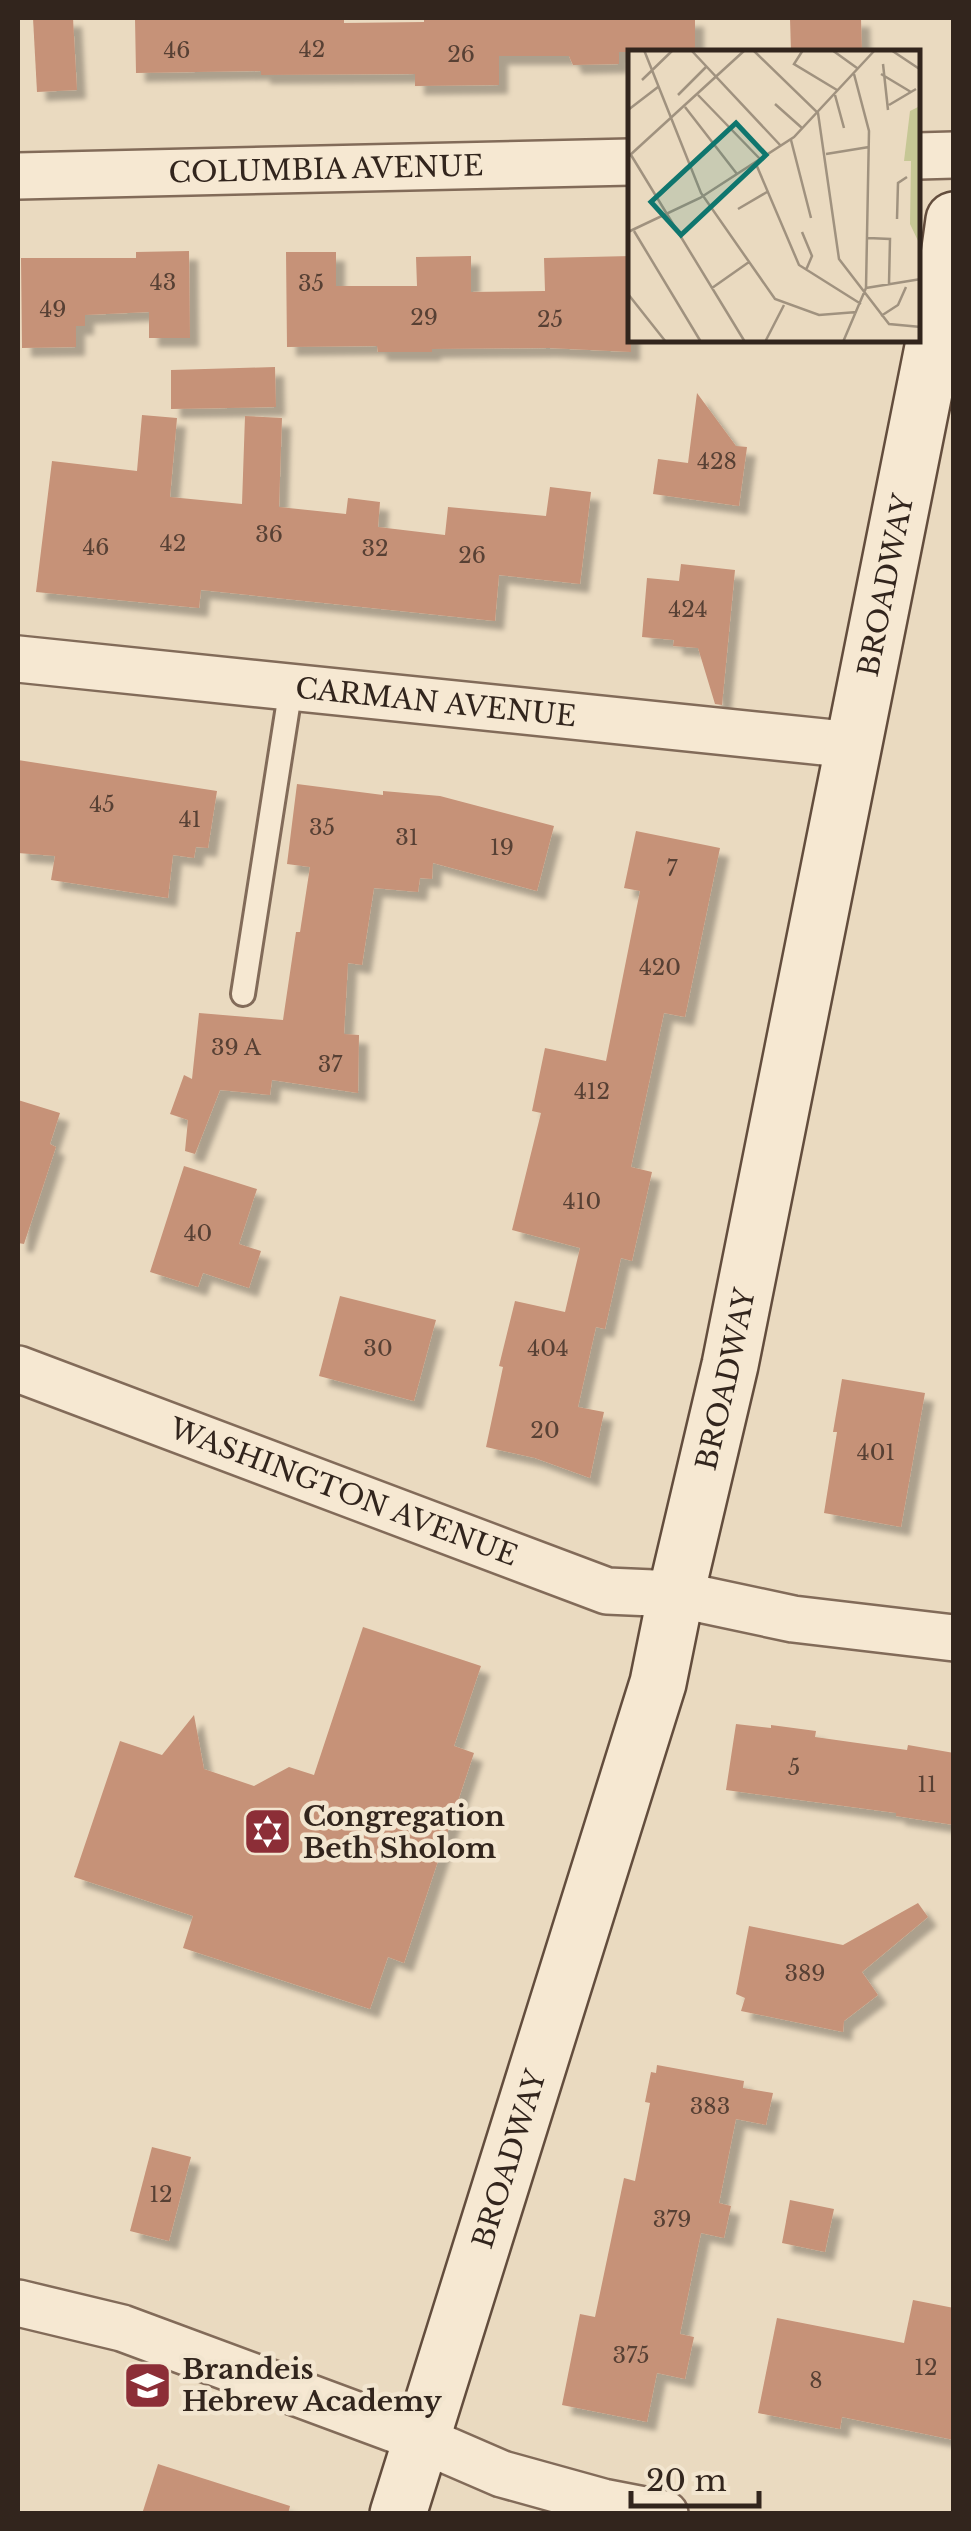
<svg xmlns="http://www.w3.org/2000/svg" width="971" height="2531" font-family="'Libre Baskerville',serif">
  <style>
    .building { fill: #c69278; filter: url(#shadow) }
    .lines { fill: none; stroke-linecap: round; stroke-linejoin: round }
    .lane-casing { stroke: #826b59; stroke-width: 28 }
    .street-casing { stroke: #826b59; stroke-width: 50 }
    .secondary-casing { stroke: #634d3d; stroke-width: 60 }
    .lane { stroke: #f6e8d2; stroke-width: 22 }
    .street { stroke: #f6e8d2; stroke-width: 45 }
    .secondary { stroke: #f6e8d2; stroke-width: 55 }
    .labels { text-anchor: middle; stroke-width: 9; stroke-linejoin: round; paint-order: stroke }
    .number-label { font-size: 22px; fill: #574034 }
    .street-label { font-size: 28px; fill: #32251d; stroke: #f2e5cf }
    .poi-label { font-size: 28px; font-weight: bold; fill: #32251d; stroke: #f2e5cf; text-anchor: start }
    .inset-road { fill: none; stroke: #a0927f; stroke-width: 2.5 }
    .view { fill: #0f766e; fill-opacity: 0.15; stroke: #0f766e; stroke-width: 5 }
    .inset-edge { fill: none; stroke: #32251d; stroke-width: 5 }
  </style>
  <defs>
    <filter id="shadow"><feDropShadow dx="9" dy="9" stdDeviation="2.5" flood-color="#0004"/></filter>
  </defs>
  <rect width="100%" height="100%" fill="#eadac0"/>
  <g class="building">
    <path d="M33 18H73L77 90 37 92Z"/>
    <path d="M135 18H344V23L424 22V18H695V52H619V64L573 65 569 56H499V85L415 86V74L261 75V71L136 73Z"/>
    <path d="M790 18H861L862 52H791Z"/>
    <path d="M189 251 190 338H149V312L85 315V326H76V347L22 348 21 258H136V252Z"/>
    <path d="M286 252H336V286H417L416 257 471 256V292L545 291 544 258 631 256V352L549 348 432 349V352H378L377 346 287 347Z"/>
    <path d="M275 367 276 407 171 409V370Z"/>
    <path d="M697 393 736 446 747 447 739 506 653 494 658 459 688 463Z"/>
    <path d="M142 415 177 418 170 497 242 504 245 416 282 418 279 507 346 514 348 498 380 502 378 527 445 535 448 507 546 516 550 487 591 492 580 584 499 575 495 621 201 590 199 608 36 592 52 461 137 471Z"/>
    <path d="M681 564 735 570 722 705 715 704 698 648 673 646 674 640 642 637 647 578 679 581Z"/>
    <path d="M18 760 217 791 208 848 196 847 194 858 173 855 168 898 51 880 55 856 18 853Z"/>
    <path d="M297 784 383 795V791L440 796 554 826 537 891 433 863 432 879 420 878 418 892 374 888 362 965 348 963 344 1034 359 1035 358 1093 272 1080 270 1095 220 1090 195 1154 185 1151 188 1120 170 1114 184 1075 192 1079 199 1013 283 1020 296 932H300L310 867 287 864Z"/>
    <path d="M636 831 720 848 685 1017 664 1013 631 1167 652 1172 632 1261 621 1258 605 1329 596 1327 578 1407 604 1412 590 1478 535 1458 486 1447 503 1367 499 1366 515 1301 565 1312 580 1248 512 1230 541 1113 532 1111 545 1048 606 1061 640 891 624 888Z"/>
    <path d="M18 1100 60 1113 50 1144 56 1147 24 1244 18 1243Z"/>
    <path d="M184 1166 257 1189 239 1244 261 1251 249 1288 203 1273 198 1287 150 1272Z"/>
    <path d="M340 1296 436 1320 414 1401 319 1376Z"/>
    <path d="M842 1379 925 1393 901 1527 824 1513 837 1432H833Z"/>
    <path d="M363 1627 481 1666 454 1746 474 1753 404 1963 388 1957 370 2009 183 1948 193 1916 74 1877 120 1741 162 1755 194 1715 204 1769 254 1786 289 1767 314 1775Z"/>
    <path d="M736 1724 771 1728V1725L816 1731 815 1737 907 1750 908 1745 954 1753V1825L896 1816V1813L726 1790Z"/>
    <path d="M918 1903 928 1917 862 1972 878 1995 844 2021 843 2032 741 2011 745 1998 736 1994 749 1926 843 1945Z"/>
    <path d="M657 2065 744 2081 743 2088 773 2093 766 2125 736 2119 719 2203 731 2206 724 2238 701 2233 680 2334 694 2337 685 2379 657 2373 647 2422 562 2405 580 2314 595 2317 624 2178 635 2181 650 2103 645 2102 651 2072 656 2073Z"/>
    <path d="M152 2147 191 2157 169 2241 130 2231Z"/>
    <path d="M790 2200 834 2209 825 2252 782 2243Z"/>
    <path d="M913 2300 954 2308V2440L842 2417 840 2429 758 2413 777 2318 904 2343Z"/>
    <path d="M158 2464 290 2506 288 2514H142Z"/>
  </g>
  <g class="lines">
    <defs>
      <path id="lane" d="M243 994 291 687"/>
      <g id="street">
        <path d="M918 156 954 155"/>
        <path id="s1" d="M18 176 631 162"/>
        <path id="s2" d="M18 659 853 745"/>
        <path id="s3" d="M18 1369 607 1591 676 1594 793 1619 954 1638"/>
        <path d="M18 2303 122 2328 421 2439 502 2474 603 2502 665 2514"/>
      </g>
      <g id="secondary">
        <path id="s4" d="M398 2514 658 1683 676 1594 730 1365 944 292 954 220"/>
      </g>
    </defs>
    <use href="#lane" class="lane-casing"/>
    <use href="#street" class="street-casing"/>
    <use href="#secondary" class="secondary-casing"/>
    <use href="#lane" class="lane"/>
    <use href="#street" class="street"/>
    <use href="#secondary" class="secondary"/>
  </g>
  <defs>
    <symbol id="synagogue-square" viewBox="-11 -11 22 22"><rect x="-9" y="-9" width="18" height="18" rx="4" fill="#8c2e37" stroke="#f2e5cf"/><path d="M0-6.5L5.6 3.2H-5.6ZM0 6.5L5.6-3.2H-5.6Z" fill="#fff"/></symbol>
    <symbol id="school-square" viewBox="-11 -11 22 22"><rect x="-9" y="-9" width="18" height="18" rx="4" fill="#8c2e37" stroke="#f2e5cf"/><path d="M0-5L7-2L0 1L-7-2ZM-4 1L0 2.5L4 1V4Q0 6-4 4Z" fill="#fff"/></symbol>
  </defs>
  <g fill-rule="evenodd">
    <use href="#synagogue-square" x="240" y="1804" width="55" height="55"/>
    <use href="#school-square" x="120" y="2358" width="55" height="55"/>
  </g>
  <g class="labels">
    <g class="number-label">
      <text x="312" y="57">42</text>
      <text x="177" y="58">46</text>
      <text x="461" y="62">26</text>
      <text x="163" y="290">43</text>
      <text x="311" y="291">35</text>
      <text x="53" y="317">49</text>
      <text x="424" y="325">29</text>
      <text x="550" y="327">25</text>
      <text x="717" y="469">428</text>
      <text x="269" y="542">36</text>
      <text x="173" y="551">42</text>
      <text x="96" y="555">46</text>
      <text x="375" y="556">32</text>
      <text x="472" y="563">26</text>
      <text x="688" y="617">424</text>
      <text x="102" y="812">45</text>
      <text x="190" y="827">41</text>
      <text x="322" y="835">35</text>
      <text x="407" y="845">31</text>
      <text x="502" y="855">19</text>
      <text x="672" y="876">7</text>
      <text x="660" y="975">420</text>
      <text x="236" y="1055">39 A</text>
      <text x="330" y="1072">37</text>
      <text x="592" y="1099">412</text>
      <text x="582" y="1209">410</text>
      <text x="198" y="1241">40</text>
      <text x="378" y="1356">30</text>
      <text x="548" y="1356">404</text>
      <text x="545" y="1438">20</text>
      <text x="876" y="1460">401</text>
      <text x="794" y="1775">5</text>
      <text x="927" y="1792">11</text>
      <text x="805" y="1981">389</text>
      <text x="710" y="2114">383</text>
      <text x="161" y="2202">12</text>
      <text x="672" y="2227">379</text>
      <text x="631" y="2363">375</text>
      <text x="926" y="2375">12</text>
      <text x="816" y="2388">8</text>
    </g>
    <g class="street-label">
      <text dy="10" stroke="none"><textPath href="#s1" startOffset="308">COLUMBIA AVENUE</textPath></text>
      <text dy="10" stroke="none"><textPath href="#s4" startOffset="1992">BROADWAY</textPath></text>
      <text dy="10" stroke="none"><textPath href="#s2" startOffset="420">CARMAN AVENUE</textPath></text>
      <text dy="10" stroke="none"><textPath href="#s4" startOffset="1182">BROADWAY</textPath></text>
      <text dy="10" stroke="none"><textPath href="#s3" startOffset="348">WASHINGTON AVENUE</textPath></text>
      <text dy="10" stroke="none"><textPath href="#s4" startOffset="372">BROADWAY</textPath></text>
    </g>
    <g class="poi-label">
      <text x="303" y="1826">Congregation<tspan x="303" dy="32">Beth Sholom</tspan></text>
      <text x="182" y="2379">Brandeis<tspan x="182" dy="32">Hebrew Academy</tspan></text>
    </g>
  </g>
  <g transform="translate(628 50)">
    <rect width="292" height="292" fill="#eadac0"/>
    <path d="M292 56V195L282 174 283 111H276L282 61Z" fill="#c6c795"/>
    <path class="inset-road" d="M16 0 73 143 147 249 191 265 229 262M63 0 153 96M125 0 190 63 211 209 261 274 293 277M175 0 166 14 209 40M204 0 229 18M263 0 293 20M255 14 260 60M253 24 283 42M14 30 45 0M50 45 79 16M70 45 132 109M207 45 216 78M147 54 174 78M261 55 288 39M57 57 109 124M0 60 30 37M163 90 183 168M198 104 241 97M3 105 117 292M1 106 117 0M128 114 171 215 233 254M110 159 139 142M269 169 270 133 279 127M6 181 73 292M0 182 72 148 166 87 247 0M174 182 184 206 178 220M240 188 262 189 261 234M84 238 121 212M238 238 293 229M0 244 38 292M253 266 270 255 278 237M137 292 156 255M215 292 238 238 241 81 226 24"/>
    <path class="view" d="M108 73 138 105 53 185 23 152Z"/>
    <rect width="292" height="292" class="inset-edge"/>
  </g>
  <rect width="971" height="2531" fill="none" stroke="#32251d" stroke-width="40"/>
  <path d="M631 2491v15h128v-15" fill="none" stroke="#32251d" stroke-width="5"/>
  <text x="646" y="2491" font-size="30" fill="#32251d" stroke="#f2e5cf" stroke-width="8" paint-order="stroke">20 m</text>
</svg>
